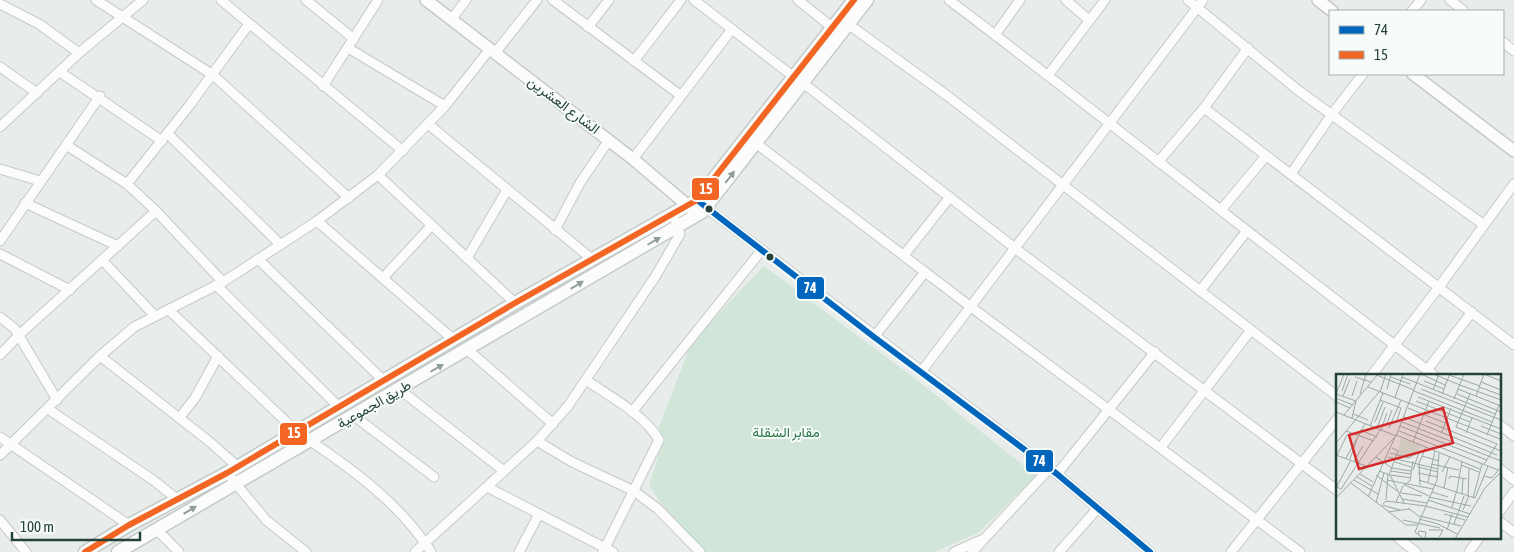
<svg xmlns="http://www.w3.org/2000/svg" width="1514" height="552" font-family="'Asap Condensed',Vazirmatn,sans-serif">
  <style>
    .green { fill: #d1e6d8 }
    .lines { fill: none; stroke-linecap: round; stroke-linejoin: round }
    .minor-casing { stroke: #c5cac8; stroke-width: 11 }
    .tertiary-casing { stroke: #c5cac8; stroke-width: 14 }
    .secondary-casing { stroke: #c3cbc8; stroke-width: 15 }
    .minor { stroke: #fcfcfc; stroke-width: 9 }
    .tertiary { stroke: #fcfcfc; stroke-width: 11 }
    .secondary { stroke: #fcfcfc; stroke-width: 12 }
    .bus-1-casing { stroke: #f7fbf9; stroke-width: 10 }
    .bus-2-casing { stroke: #f7fbf9; stroke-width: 10 }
    .bus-1 { stroke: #0065bd; stroke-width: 6 }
    .bus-2 { stroke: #f26522; stroke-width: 6 }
    .oneway { fill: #909f9b }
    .bus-dot { fill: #24423a; stroke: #f7fbf9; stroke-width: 2 }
    .labels { text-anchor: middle; stroke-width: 4; stroke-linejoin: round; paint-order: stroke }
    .street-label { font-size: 14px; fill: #24423a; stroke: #f7fbf9 }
    .park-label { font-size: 14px; fill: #2d7a4b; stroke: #f7fbf9 }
    .inset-road { fill: none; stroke: #9aa9a4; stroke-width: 1 }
    .view { fill: #d62828; fill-opacity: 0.15; stroke: #d62828; stroke-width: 2.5 }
    .inset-edge { fill: none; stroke: #24423a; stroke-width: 2.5 }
    .line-badge { stroke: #f7fbf9; stroke-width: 2 }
    .badge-label { font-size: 14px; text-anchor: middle; font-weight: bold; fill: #fff }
  </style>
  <rect width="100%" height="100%" fill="#e8edeb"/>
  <path class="green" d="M764 266 917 380 1036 476 978 533 934 552H702L672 522 649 485 663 441 659 427 692 341Z"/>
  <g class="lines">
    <defs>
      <g id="minor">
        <path d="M96 0 213 75 349 198"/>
        <path d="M221 0 403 151"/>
        <path d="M306 0 354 39"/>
        <path d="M553 0 680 95"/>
        <path d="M694 0 794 77"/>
        <path d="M798 0 833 28"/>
        <path d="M949 0C1112 123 1272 252 1435 376"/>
        <path d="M1066 0 1089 20"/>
        <path d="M1188 0 1299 91 1484 225"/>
        <path d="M1450 0 1464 11"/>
        <path d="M0 4 39 24 79 53"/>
        <path d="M1412 11 1421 0"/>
        <path d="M451 20 466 0"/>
        <path d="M848 24 949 97 1338 397"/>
        <path d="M588 27 609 0"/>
        <path d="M995 35 1020 0"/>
        <path d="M1503 42 1514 51"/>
        <path d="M348 48 445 106"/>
        <path d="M495 53 537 0"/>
        <path d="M634 61 681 0"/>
        <path d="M0 67 37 93"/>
        <path d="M60 72 162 141"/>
        <path d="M1049 74 1105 0"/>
        <path d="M803 83 1016 249 1338 491"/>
        <path d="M323 86 378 0"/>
        <path d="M1204 108 1514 345"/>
        <path d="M428 124 593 260"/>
        <path d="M0 127 79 53 143 0"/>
        <path d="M168 134 280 244"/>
        <path d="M757 144 971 307 1300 552"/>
        <path d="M66 145 127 184 156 211 223 282"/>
        <path d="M633 159 732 29"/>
        <path d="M1158 162 1204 108 1248 48"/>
        <path d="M0 169 40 181"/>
        <path d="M1291 174 1332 114 1363 74"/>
        <path d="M378 175 515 303"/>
        <path d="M127 184 189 106 249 24"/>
        <path d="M25 203 118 246"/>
        <path d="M703 205 1057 474 1150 552"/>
        <path d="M1221 210 1266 156"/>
        <path d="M317 221 454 340"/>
        <path d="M555 230 580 183 609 140"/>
        <path d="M0 241 100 96"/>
        <path d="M0 254 70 290"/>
        <path d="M904 255 950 197"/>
        <path d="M467 258 507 190"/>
        <path d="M258 259 384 381"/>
        <path d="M103 261 155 316"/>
        <path d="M383 278 432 225"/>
        <path d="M216 285 339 407"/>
        <path d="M1200 291 1246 232"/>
        <path d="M169 310 297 432"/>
        <path d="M0 317 15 329 57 400"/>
        <path d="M874 337 925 272"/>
        <path d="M468 350 553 424"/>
        <path d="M0 355 19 335 156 211"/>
        <path d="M100 356 210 442 238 467"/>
        <path d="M1427 370 1472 312"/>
        <path d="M921 372 1203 0"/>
        <path d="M1371 376 1439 287 1514 184"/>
        <path d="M586 380C610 397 644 414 659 440L603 552"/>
        <path d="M399 389 504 471"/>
        <path d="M48 409 153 480 177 499"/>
        <path d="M632 412 761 251"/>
        <path d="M353 415 434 477"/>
        <path d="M180 417 195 398 218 356"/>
        <path d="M1500 425 1514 436"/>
        <path d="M0 437 129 525"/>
        <path d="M309 440C355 471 401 505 431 552"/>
        <path d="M537 441 572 462 634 491 658 509 700 552"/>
        <path d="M1161 447 1251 330"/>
        <path d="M0 455 100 356 134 327 223 282 317 221 378 175 445 106 490 49"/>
        <path d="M1500 469 1514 480"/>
        <path d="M227 473 266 520 306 552"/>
        <path d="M1057 474 1155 352"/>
        <path d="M487 487 613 552"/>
        <path d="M1500 511 1514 492"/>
        <path d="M0 520 26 552"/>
        <path d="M1500 522 1514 532"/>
        <path d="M157 530 179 552"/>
        <path d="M1398 538 1416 552"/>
        <path d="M415 552 537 441 568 406 655 277 680 234 676 222"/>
        <path d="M519 552 539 514"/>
        <path d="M954 552 981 540"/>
        <path d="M972 552 1050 468"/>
        <path d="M1059 552 1098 508"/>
        <path d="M1231 552 1338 418"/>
        <path d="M1469 552 1479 538"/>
      </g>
      <g id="tertiary">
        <path d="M426 0 633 159 693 210"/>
        <path d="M1318 0 1332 11"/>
        <path d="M1413 74 1514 151"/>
      </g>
      <g id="secondary">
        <path d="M85 552 129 525 227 473 515 303 697 200 854 0"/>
        <path d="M118 552 702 212 867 0"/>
      </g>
    </defs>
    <use href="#minor" class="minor-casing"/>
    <use href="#tertiary" class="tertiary-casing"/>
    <use href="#secondary" class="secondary-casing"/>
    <use href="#minor" class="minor"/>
    <use href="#tertiary" class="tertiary"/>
    <use href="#secondary" class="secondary"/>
    <defs>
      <path id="bus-1" d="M697 200 874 337 1057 474 1150 552"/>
      <path id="bus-2" d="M85 552 129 525 227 473 515 303 697 200 854 0"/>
    </defs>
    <use href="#bus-1" class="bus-1-casing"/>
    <use href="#bus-2" class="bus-2-casing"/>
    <use href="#bus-1" class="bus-1"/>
    <use href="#bus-2" class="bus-2"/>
  </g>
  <defs><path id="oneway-solid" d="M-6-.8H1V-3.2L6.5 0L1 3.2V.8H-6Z" transform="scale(1.25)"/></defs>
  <g class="oneway">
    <use href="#oneway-solid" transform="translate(730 177) rotate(-52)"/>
    <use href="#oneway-solid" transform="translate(654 241) rotate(-30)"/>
    <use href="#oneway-solid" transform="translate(577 285) rotate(-31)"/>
    <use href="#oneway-solid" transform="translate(437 368) rotate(-30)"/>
    <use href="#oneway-solid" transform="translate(190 510) rotate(-31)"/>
  </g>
  <g class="bus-dot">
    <circle cx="709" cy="209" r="4.5"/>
    <circle cx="770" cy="257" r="4.5"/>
  </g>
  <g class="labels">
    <g class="street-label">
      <text transform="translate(564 105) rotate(37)" y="5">الشارع العشرين</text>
      <text transform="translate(374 404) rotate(-30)" y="5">طريق الجموعية</text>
    </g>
    <g class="park-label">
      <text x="786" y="437">مقابر الشقلة</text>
    </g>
  </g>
  <g transform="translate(1336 374)">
    <rect width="165" height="165" fill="#e8edeb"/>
    <path d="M65 64 86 72 74 84 62 80Z" fill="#d1e6d8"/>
    <path class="inset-road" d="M38 0 78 16M85 0 109 11M97 0 124 11M110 0 144 12M148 0 165 7M19 3 35 8M55 3 74 10M66 3 159 40M88 7 108 15M145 8 165 16M124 11 165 26M32 13 164 65M143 13 165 21M51 15 55 0M85 15 165 46M122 15 165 32M97 16 103 0M6 17 12 0M78 17 156 48M44 18 50 0M0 20 20 27M0 20 8 0M24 20 30 0M106 20 113 2M121 20 165 38M134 20 120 53 161 70 148 90M7 22 14 5M16 22 21 7M140 22 148 0M82 23 165 55M59 24 67 0M2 25 17 31M118 25 128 0M44 26 65 34 61 46M80 27 134 48M0 28 14 34M72 34 109 49M0 38 60 62M17 40 32 46M8 41 42 0M68 43 161 81M16 44 20 27M90 47 165 77M39 48 47 28M66 48 165 87M34 52 47 19M50 52 56 36M64 52 151 86M145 52 165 60M41 54 49 33M53 54 65 26M24 56 41 63M45 56 51 39M10 57 38 67M63 57 162 96M106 58 115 34M130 59 136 44M60 61 144 95M151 61 163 31M77 68 93 27M0 69 43 18M54 79 73 84 84 77M0 81 30 92M1 81 11 61M86 82 103 87M40 83 56 94M52 83 102 95M10 84 29 50M14 85 21 65M18 87 27 72M59 88 75 93M95 90 123 96M125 91 143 98M82 93 102 98M56 94 75 97M77 96 83 78M43 97 54 101 68 129M55 97 75 100M106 98 114 83M82 99 102 103M24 100 37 108M40 101 61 117M53 101 62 77 56 74M55 101 75 104M148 102 156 104 165 93M21 103 36 112M113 105 114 102 131 105M18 106 42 120M51 106 97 115M83 106 139 124 152 92M92 108 99 77M15 109 70 151H81M69 111 93 122M84 111 83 89 90 73M1 113 5 115 44 56M0 114 15 86M108 114 112 93M121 116 126 87M96 118 112 123M65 119 86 122M126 120 127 104M32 123 59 63M93 123 135 132M0 124 60 62 84 0M137 124 146 90M66 125 91 129M50 126 52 100M92 126 134 140M60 128 67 112 74 107 77 87M40 129 48 99M47 130 50 127 89 132 132 143M46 131 64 136M116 133 121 116M72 134 84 143M127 136 132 124 133 95M52 138 73 135M108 140 129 146M84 142 125 152M83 145 102 150 121 160M67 146 104 154M118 150 128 122M93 156H107L103 163M111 156 116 140M82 160 83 157 90 158 89 165M88 165 79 158 101 106 103 79M119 165 149 114 165 98"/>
    <path class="view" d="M107 34 117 69 23 95 13 61Z"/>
    <rect width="165" height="165" class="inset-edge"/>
  </g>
  <g class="line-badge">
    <rect x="691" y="177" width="29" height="24" rx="5" fill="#f26522"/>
    <rect x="796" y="276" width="29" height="24" rx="5" fill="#0065bd"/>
    <rect x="279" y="422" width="29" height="24" rx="5" fill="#f26522"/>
    <rect x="1025" y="449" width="29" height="24" rx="5" fill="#0065bd"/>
  </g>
  <g class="badge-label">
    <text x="706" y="194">15</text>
    <text x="810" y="293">74</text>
    <text x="294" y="438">15</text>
    <text x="1039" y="466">74</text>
  </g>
  <rect x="1329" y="10" width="175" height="65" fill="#f7fbf9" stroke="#a3b1ad"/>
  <rect x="1339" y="26" width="25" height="8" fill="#0065bd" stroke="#a3b1ad"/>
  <text x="1374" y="35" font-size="15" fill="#24423a">74</text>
  <rect x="1339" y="51" width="25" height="8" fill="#f26522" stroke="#a3b1ad"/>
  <text x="1374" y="60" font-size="15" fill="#24423a">15</text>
  <path d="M12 532v8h128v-8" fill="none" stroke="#24423a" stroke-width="2.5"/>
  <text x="20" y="532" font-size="15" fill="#24423a" stroke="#f7fbf9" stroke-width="4" paint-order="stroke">100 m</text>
</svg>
